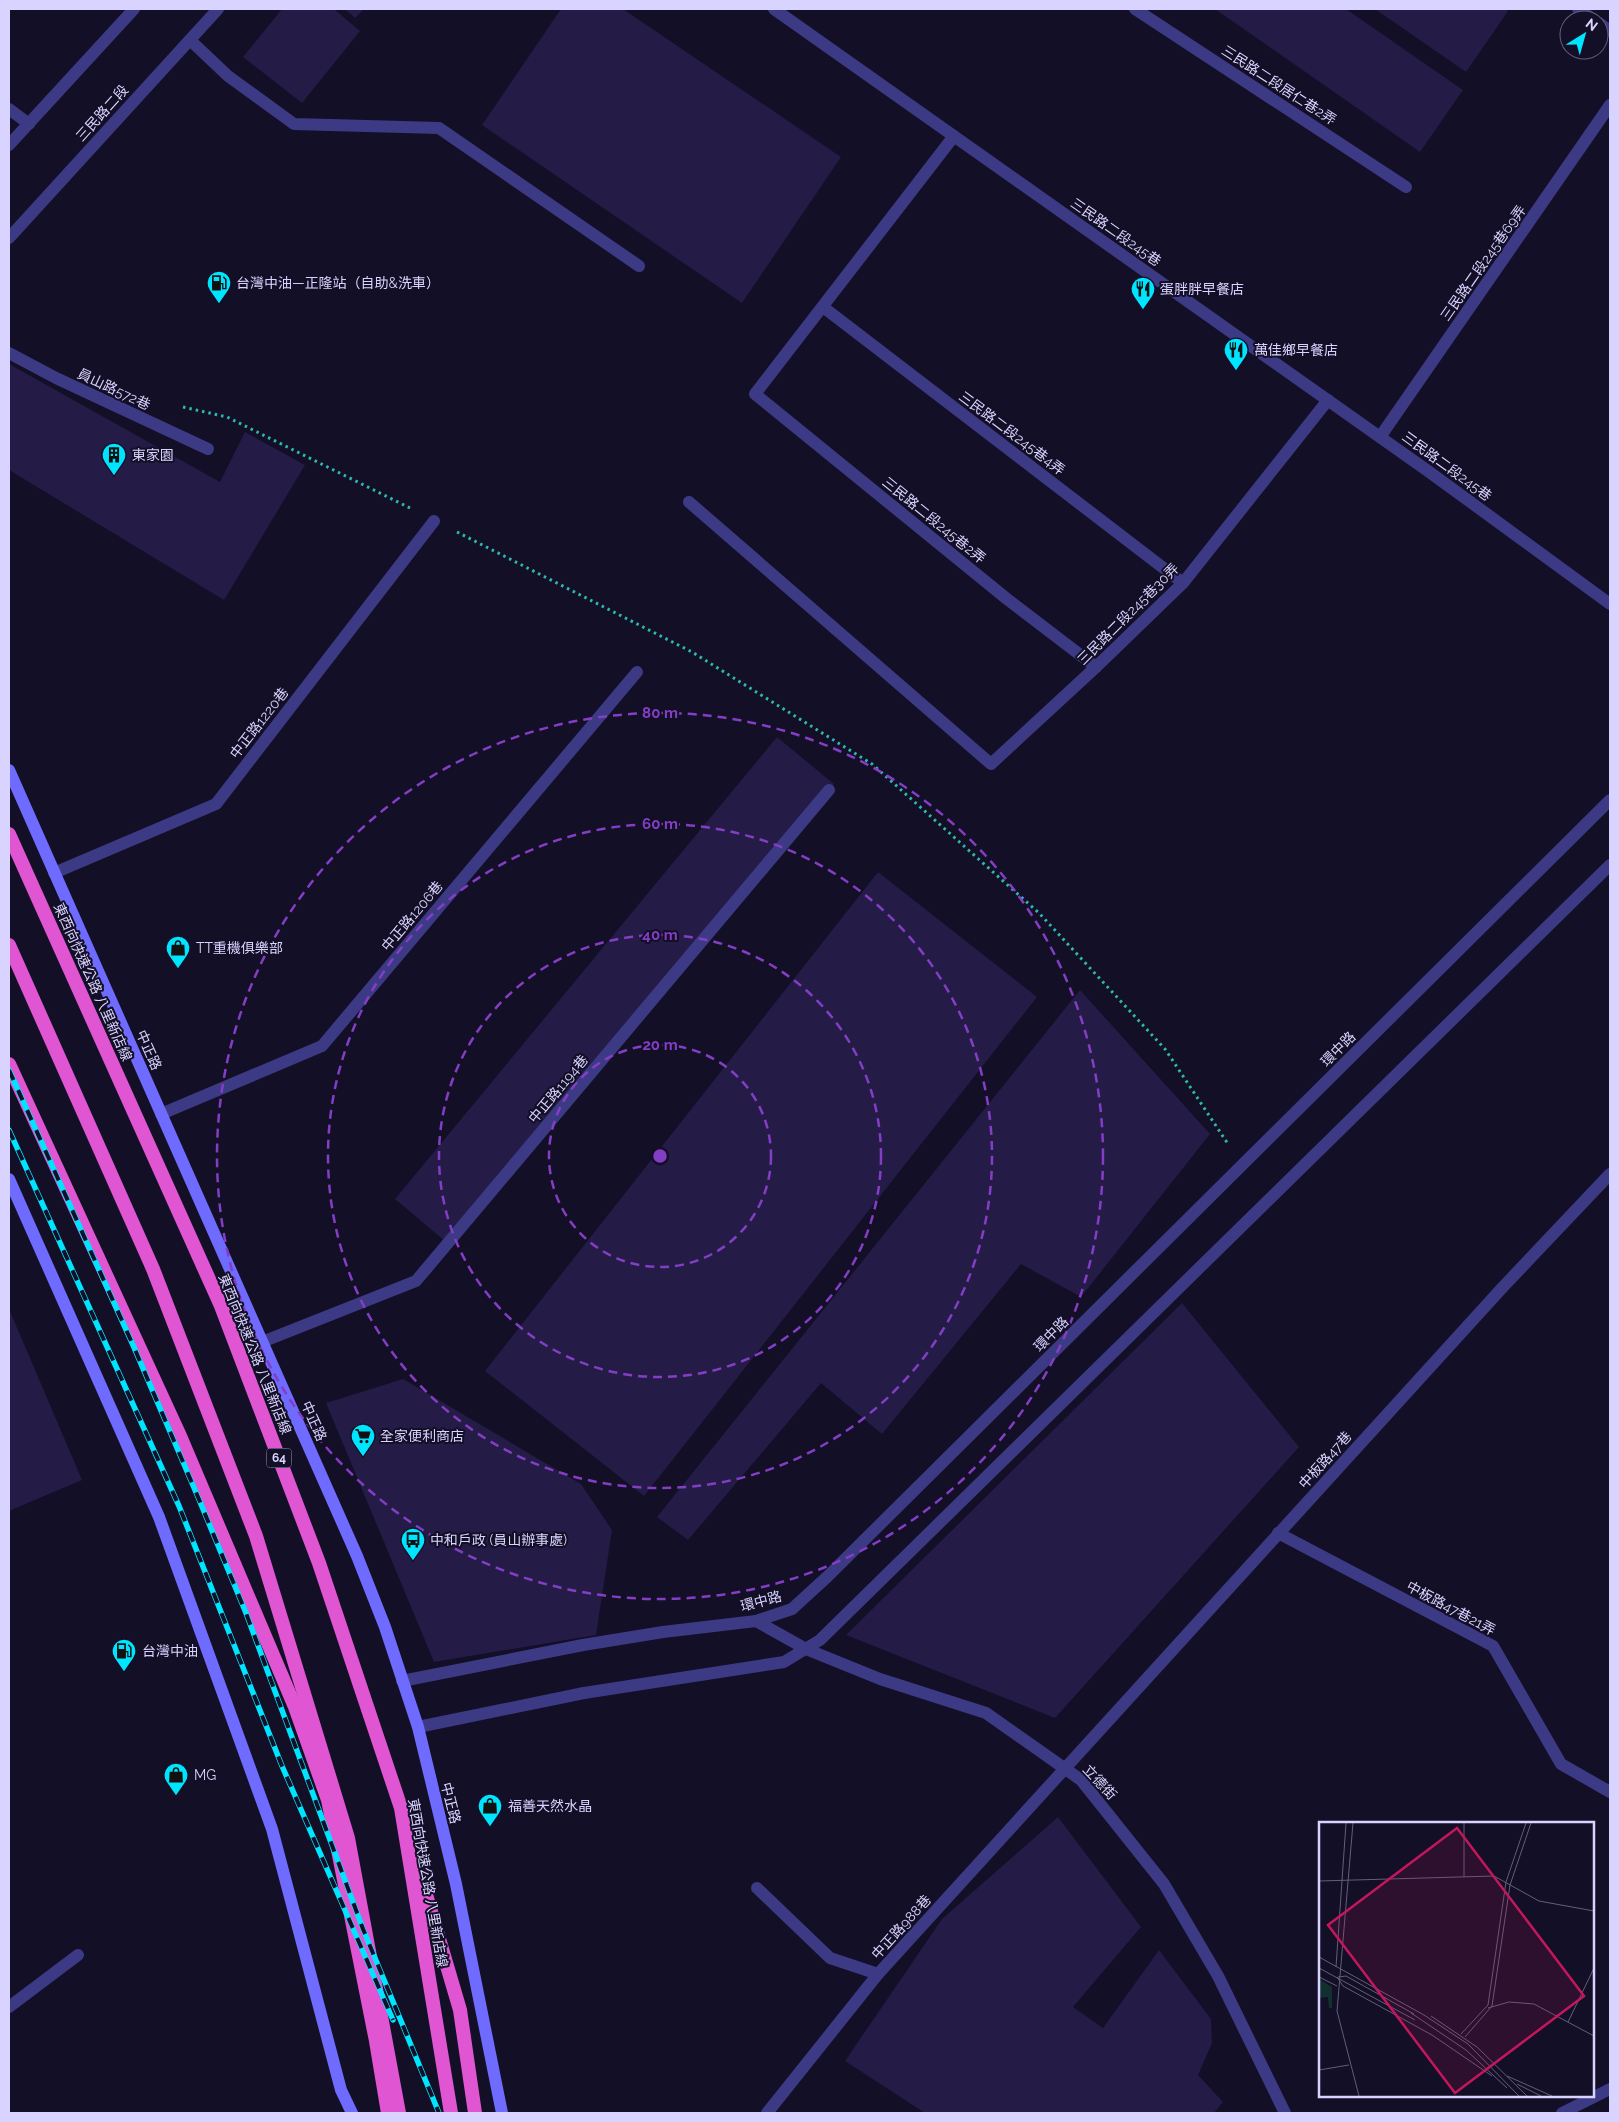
<svg xmlns="http://www.w3.org/2000/svg" width="1619" height="2122" font-family="Raleway,'Noto Sans TC',sans-serif">
  <style>
    .building { fill: #241b47 }
    .lines { fill: none; stroke-linecap: round; stroke-linejoin: round }
    .path { stroke: #2fb8b0; stroke-width: 3; stroke-dasharray: 2.5 4; stroke-linecap: butt }
    .service { stroke: #3d3a85; stroke-width: 12 }
    .minor { stroke: #3d3a85; stroke-width: 12 }
    .tertiary { stroke: #3d3a85; stroke-width: 12 }
    .secondary { stroke: #6f6bff; stroke-width: 12 }
    .trunk { stroke: #e055d1; stroke-width: 14 }
    .rail-casing { stroke: #00e5ff; stroke-width: 5.5 }
    .rail { stroke: #130f26; stroke-width: 4; stroke-dasharray: 11; stroke-linecap: butt }
    .ring { fill: none; stroke: #843dc5; stroke-width: 2.5; stroke-dasharray: 9 6 }
    .labels { text-anchor: middle; stroke-width: 4; stroke-linejoin: round; paint-order: stroke }
    .shield { fill: #130f26; stroke: #9e99be; stroke-width: 1 }
    .shield-label { font-size: 12px; font-weight: bold; fill: #d9d4ff }
    .street-label { font-size: 14px; fill: #d9d4ff; stroke: #130f26 }
    .poi-label { font-size: 14px; fill: #d9d4ff; stroke: #130f26; text-anchor: start }
    .inset-road { fill: none; stroke: #625e7d; stroke-width: 1 }
    .view { fill: #c2185b; fill-opacity: 0.15; stroke: #c2185b; stroke-width: 2.5 }
    .inset-edge { fill: none; stroke: #d9d4ff; stroke-width: 2.5 }
    .centre { fill: #843dc5; stroke: #130f26; stroke-width: 2.5 }
    .ring-label { font-size: 15px; text-anchor: middle; font-weight: bold; fill: #843dc5; stroke: #130f26; stroke-width: 4; stroke-linejoin: round; paint-order: stroke }
  </style>
  <rect width="100%" height="100%" fill="#130f26"/>
  <g class="building">
    <path d="M282 9H334L360 31 302 103 243 57Z"/>
    <path d="M345 9H364L355 18Z"/>
    <path d="M561 9H623L841 157 742 303 482 125Z"/>
    <path d="M1215 9H1346L1463 90 1420 152Z"/>
    <path d="M1375 9H1505L1508 11 1466 72Z"/>
    <path d="M9 364 220 482 245 432 305 465 224 600 9 470Z"/>
    <path d="M777 737 834 784 452 1247 395 1199Z"/>
    <path d="M878 872 1037 997 644 1496 485 1371Z"/>
    <path d="M1080 990 1210 1134 1081 1297 1021 1264 882 1434 821 1383 688 1540 657 1517Z"/>
    <path d="M1182 1303 1299 1447 1055 1718 846 1635Z"/>
    <path d="M9 1309 82 1480 9 1511Z"/>
    <path d="M403 1379 581 1484 612 1530 596 1635 434 1662 326 1403Z"/>
    <path d="M1058 1817 1141 1927 1073 2007 1103 2028 1159 1950 1211 2019 1212 2043 1198 2075 1223 2102 1214 2113H925L845 2061 942 1919Z"/>
  </g>
  <g class="lines">
    <g class="path">
      <path d="M183 407 227 417 412 509"/>
      <path d="M457 532 692 652 872 764 1039 913 1165 1049 1228 1144"/>
    </g>
    <g class="service">
      <path d="M1135 9 1406 187"/>
      <path d="M1578 9 1594 20"/>
      <path d="M1599 23 1610 31"/>
      <path d="M190 40 228 76 294 124 439 128 639 266"/>
      <path d="M9 109 29 124"/>
      <path d="M954 136 755 394 1007 599 1096 667"/>
      <path d="M823 307 1183 583"/>
      <path d="M9 353 56 378 208 449"/>
      <path d="M689 502 991 764 1096 667 1183 583 1328 400"/>
      <path d="M54 873 216 804 434 521"/>
      <path d="M161 1114 322 1046 637 672"/>
      <path d="M262 1342 416 1281 829 790"/>
      <path d="M1278 1533 1493 1646 1561 1764 1610 1792"/>
      <path d="M757 1888 830 1958 878 1974"/>
      <path d="M9 2007 78 1955"/>
      <path d="M767 2113 878 1974 1502 1288 1610 1174"/>
    </g>
    <g class="minor">
      <path d="M1380 437 1610 105"/>
      <path d="M756 1621 806 1649 880 1679 986 1713 1081 1780 1164 1884 1218 1976 1285 2113"/>
      <path d="M402 1681 583 1645 663 1632 756 1621 792 1609 827 1577 1610 800"/>
      <path d="M418 1727 584 1693 784 1662 820 1640 1610 865"/>
      <path d="M1562 2113 1610 2089"/>
    </g>
    <g class="tertiary">
      <path d="M774 9 1428 471 1610 604"/>
      <path d="M9 145 134 9"/>
      <path d="M9 238 218 9"/>
    </g>
    <g class="secondary">
      <path d="M9 770 357 1556 385 1627 418 1727 456 1884 502 2113"/>
      <path d="M9 1179 159 1517 272 1829 341 2090 352 2113"/>
    </g>
    <g class="trunk">
      <path d="M9 834 221 1306 319 1563 401 1808 451 2113"/>
      <path d="M9 945 153 1269 256 1536 348 1838 399 2113"/>
      <path d="M9 1064 180 1436 295 1707 328 1800 376 2041 388 2113"/>
      <path d="M417 1864 460 2010 475 2113"/>
    </g>
    <defs>
      <g id="rail">
        <path d="M9 1070 133 1345 198 1497 246 1613 363 1929 439 2113"/>
        <path d="M9 1130 179 1506 282 1766 393 2020"/>
      </g>
    </defs>
    <use href="#rail" class="rail-casing"/>
    <use href="#rail" class="rail"/>
  </g>
  <g class="ring">
    <circle cx="660" cy="1156" r="111"/>
    <circle cx="660" cy="1156" r="221"/>
    <circle cx="660" cy="1156" r="332"/>
    <circle cx="660" cy="1156" r="443"/>
  </g>
  <defs>
    <symbol id="fuel-pin" viewBox="-11 -11 22 30"><path d="M0 17L-7.5 6A9.5 9.5 0 1 1 7.5 6Z" fill="#00e5ff" stroke="#130f26"/><path d="M-5.5-6h7V0h2V4h1.3V-2.5L3-4.5l.8-.8L6-3V5H2.5V1h-1V6h-7ZM-4.2-4.7v3.2H.2V-4.7Z" fill="#111"/></symbol>
    <symbol id="restaurant-pin" viewBox="-11 -11 22 30"><path d="M0 17L-7.5 6A9.5 9.5 0 1 1 7.5 6Z" fill="#00e5ff" stroke="#130f26"/><path d="M-5-6h1v4h1v-4h1v4h1v-4h1v5L-1.5 .5V6h-2V.5L-5-1ZM5-6V6H3V1.5H1.5Q1.5-4 5-6Z" fill="#111"/></symbol>
    <symbol id="building-pin" viewBox="-11 -11 22 30"><path d="M0 17L-7.5 6A9.5 9.5 0 1 1 7.5 6Z" fill="#00e5ff" stroke="#130f26"/><path d="M-4-6H4V6H1V3H-1V6H-4ZM-2.5-4.3h1.7v1.8h-1.7ZM.8-4.3h1.7v1.8H.8ZM-2.5-1h1.7V.8h-1.7ZM.8-1h1.7V.8H.8Z" fill="#111"/></symbol>
    <symbol id="shop-pin" viewBox="-11 -11 22 30"><path d="M0 17L-7.5 6A9.5 9.5 0 1 1 7.5 6Z" fill="#00e5ff" stroke="#130f26"/><path d="M-5-2.5h2.3a2.7 3.5 0 0 1 5.4 0H5L5.5 6h-11ZM-1.5-2.5h3a1.5 2.3 0 0 0-3 0Z" fill="#111"/></symbol>
    <symbol id="supermarket-pin" viewBox="-11 -11 22 30"><path d="M0 17L-7.5 6A9.5 9.5 0 1 1 7.5 6Z" fill="#00e5ff" stroke="#130f26"/><path d="M-6-5.5h2.5l.6 2H6L4.5 2H-2.5L-4.4-4H-6ZM-1.5 3.2a1.3 1.3 0 1 0 .1 0ZM3 3.2a1.3 1.3 0 1 0 .1 0Z" fill="#111"/></symbol>
    <symbol id="bus-pin" viewBox="-11 -11 22 30"><path d="M0 17L-7.5 6A9.5 9.5 0 1 1 7.5 6Z" fill="#00e5ff" stroke="#130f26"/><path d="M-5-6H5V4H4V6H2V4H-2V6H-4V4H-5ZM-3.5-4V0h7V-4ZM-3.5 1.2v1.5H-2V1.2ZM2 1.2v1.5H3.5V1.2Z" fill="#111"/></symbol>
  </defs>
  <g fill-rule="evenodd">
    <use href="#fuel-pin" x="205" y="269" width="28" height="38"/>
    <use href="#restaurant-pin" x="1129" y="275" width="28" height="38"/>
    <use href="#restaurant-pin" x="1222" y="336" width="28" height="38"/>
    <use href="#building-pin" x="100" y="441" width="28" height="38"/>
    <use href="#shop-pin" x="164" y="934" width="28" height="38"/>
    <use href="#supermarket-pin" x="349" y="1422" width="28" height="38"/>
    <use href="#bus-pin" x="399" y="1526" width="28" height="38"/>
    <use href="#fuel-pin" x="110" y="1637" width="28" height="38"/>
    <use href="#shop-pin" x="162" y="1761" width="28" height="38"/>
    <use href="#shop-pin" x="476" y="1792" width="28" height="38"/>
  </g>
  <g class="labels">
    <rect class="shield" x="266.5" y="1448.5" width="25" height="19" rx="4"/>
    <g class="shield-label">
      <text x="279" y="1462">64</text>
    </g>
    <g class="street-label">
      <text transform="translate(1279 85) rotate(33)" y="5">三民路二段居仁巷2弄</text>
      <text transform="translate(102 113) rotate(-48)" y="5">三民路二段</text>
      <text transform="translate(1116 232) rotate(35)" y="5">三民路二段245巷</text>
      <text transform="translate(1483 263) rotate(-55)" y="5">三民路二段245巷69弄</text>
      <text transform="translate(114 389) rotate(25)" y="5">員山路572巷</text>
      <text transform="translate(1012 433) rotate(37)" y="5">三民路二段245巷4弄</text>
      <text transform="translate(1447 466) rotate(36)" y="5">三民路二段245巷</text>
      <text transform="translate(934 520) rotate(39)" y="5">三民路二段245巷2弄</text>
      <text transform="translate(1128 614) rotate(-45)" y="5">三民路二段245巷30弄</text>
      <text transform="translate(259 723) rotate(-52)" y="5">中正路1220巷</text>
      <text transform="translate(412 916) rotate(-50)" y="5">中正路1206巷</text>
      <text transform="translate(93 982) rotate(66)" y="5">東西向快速公路 八里新店線</text>
      <text transform="translate(1338 1049) rotate(-45)" y="5">環中路</text>
      <text transform="translate(149 1050) rotate(66)" y="5">中正路</text>
      <text transform="translate(558 1089) rotate(-50)" y="5">中正路1194巷</text>
      <text transform="translate(1051 1334) rotate(-45)" y="5">環中路</text>
      <text transform="translate(255 1354) rotate(68)" y="5">東西向快速公路 八里新店線</text>
      <text transform="translate(314 1421) rotate(66)" y="5">中正路</text>
      <text transform="translate(1325 1460) rotate(-48)" y="5">中板路47巷</text>
      <text transform="translate(761 1601) rotate(-15)" y="5">環中路</text>
      <text transform="translate(1451 1608) rotate(28)" y="5">中板路47巷21弄</text>
      <text transform="translate(1100 1782) rotate(47)" y="5">立德街</text>
      <text transform="translate(451 1803) rotate(76)" y="5">中正路</text>
      <text transform="translate(428 1883) rotate(80)" y="5">東西向快速公路 八里新店線</text>
      <text transform="translate(901 1927) rotate(-48)" y="5">中正路988巷</text>
    </g>
    <g class="poi-label">
      <text x="236" y="288">台灣中油—正隆站（自助&amp;洗車）</text>
      <text x="1160" y="294">蛋胖胖早餐店</text>
      <text x="1254" y="355">萬佳鄉早餐店</text>
      <text x="132" y="460">東家園</text>
      <text x="196" y="953">TT重機俱樂部</text>
      <text x="380" y="1441">全家便利商店</text>
      <text x="430" y="1545">中和戶政 (員山辦事處)</text>
      <text x="142" y="1656">台灣中油</text>
      <text x="194" y="1780">MG</text>
      <text x="508" y="1811">福善天然水晶</text>
    </g>
  </g>
  <g transform="translate(1319 1822)">
    <rect width="275" height="275" fill="#130f26"/>
    <path d="M0 157 13 165V186H10L9 175 0 176Z" fill="#12302f"/>
    <path class="inset-road" d="M34 1 18 189 40 274M145 55V1M0 59 175 54 220 79 275 89M0 135 105 193 149 222 200 274M17 145 27 1M0 146 96 198M0 155 18 164M18 155 24 164 113 213 173 254M19 155 27 154 95 192M169 186 190 180 215 182 275 214M92 191 147 228 188 266M112 194 158 225 208 274M249 200 275 146M142 212 169 183 187 60 207 1M146 215 173 184 191 63 212 1M0 248 30 243M188 254 233 274M198 262 222 274"/>
    <path class="view" d="M138 6 265 174 136 271 9 103Z"/>
    <rect width="275" height="275" class="inset-edge"/>
  </g>
  <circle cx="660" cy="1156" r="8" class="centre"/>
  <g class="ring-label">
    <text x="660" y="718">80 m</text>
    <text x="660" y="829">60 m</text>
    <text x="660" y="940">40 m</text>
    <text x="660" y="1050">20 m</text>
  </g>
  <rect width="1619" height="2122" fill="none" stroke="#d9d4ff" stroke-width="20"/>
  <g transform="translate(1584 35) rotate(37)"><circle r="24" fill="#130f26" stroke="#625e7d"/>
  <path d="M0-4L9 19L0 12L-9 19Z" fill="#00e5ff"/>
  <text y="-8" font-size="14" font-weight="bold" text-anchor="middle" fill="#d9d4ff">N</text>
  </g>
</svg>
